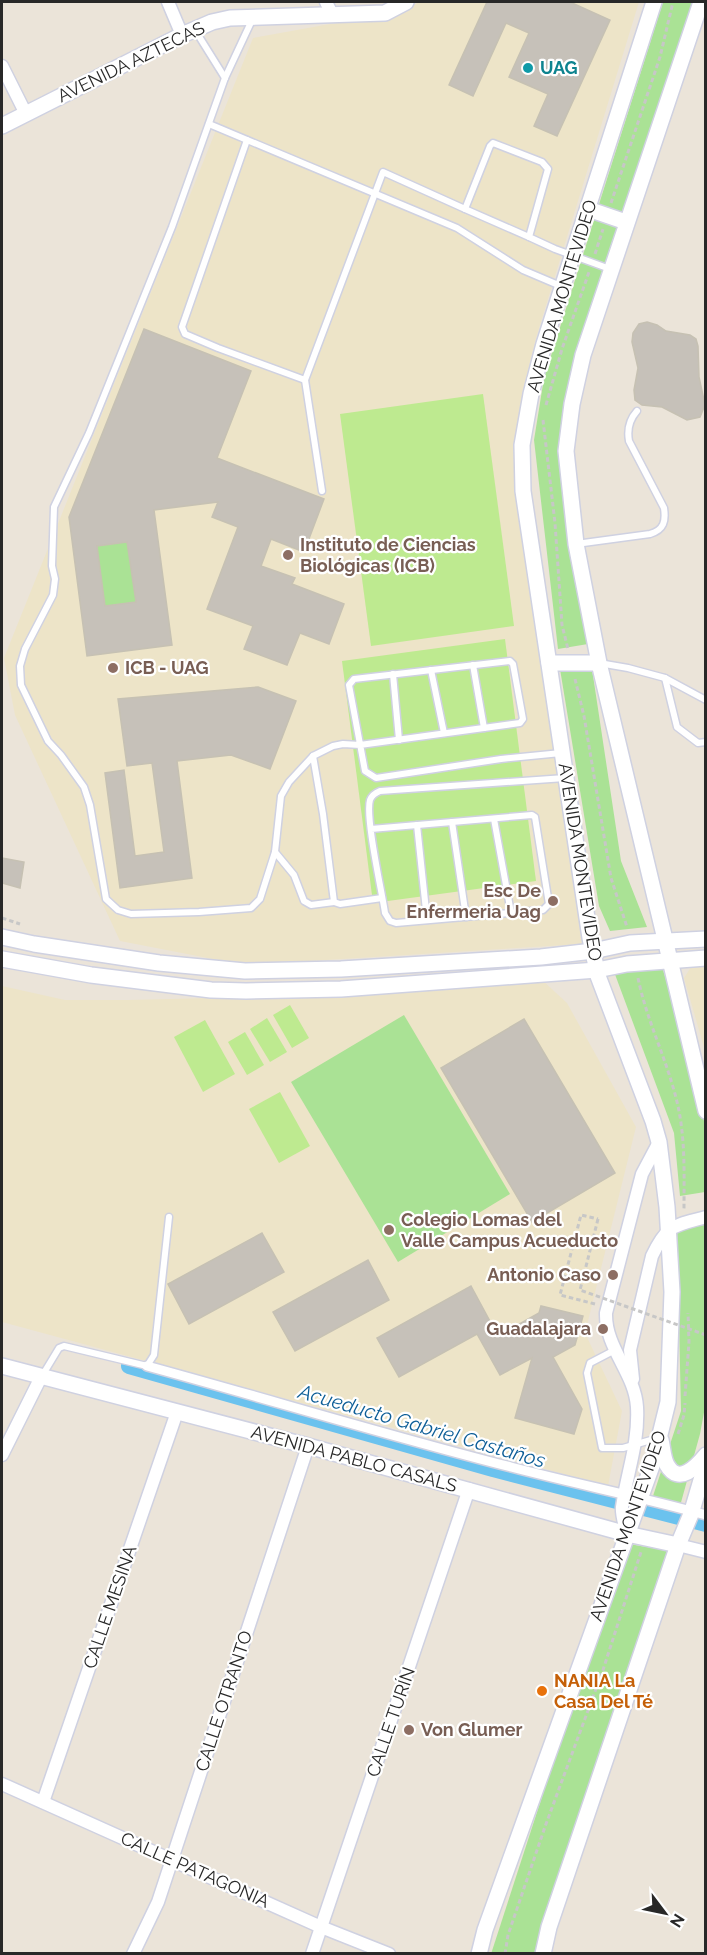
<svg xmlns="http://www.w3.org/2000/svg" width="707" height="1955" font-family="Raleway,sans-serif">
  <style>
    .education { fill: #ede4c8 }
    .green { fill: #aae295 }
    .pitch { fill: #beea90 }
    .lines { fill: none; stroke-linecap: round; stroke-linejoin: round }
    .canal { stroke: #6bc2ee; stroke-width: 16 }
    .building { fill: #c6c1b9; stroke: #c6c1b3; stroke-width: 1.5; fill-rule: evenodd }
    .service-casing { stroke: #cfd1e1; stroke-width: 9 }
    .pedestrian-casing { stroke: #cfd1e1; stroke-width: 12 }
    .minor-casing { stroke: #cfd1e1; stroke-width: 15 }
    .tertiary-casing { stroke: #cfd1e1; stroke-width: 18 }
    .path { stroke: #c7c7c7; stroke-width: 3; stroke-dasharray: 4.5 3; stroke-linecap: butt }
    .service { stroke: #fff; stroke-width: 6 }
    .pedestrian { stroke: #fff; stroke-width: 9 }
    .minor { stroke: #fff; stroke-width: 12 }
    .tertiary { stroke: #fff; stroke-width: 15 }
    .path-bridge { stroke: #c7c7c7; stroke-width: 3; stroke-dasharray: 4.5 3; stroke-linecap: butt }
    .culture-dot { fill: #0f9aa8; stroke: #fff; stroke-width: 2 }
    .education-dot { fill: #8d6e63; stroke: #fff; stroke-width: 2 }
    .food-dot { fill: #e8710a; stroke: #fff; stroke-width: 2 }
    .labels { text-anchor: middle; stroke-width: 4.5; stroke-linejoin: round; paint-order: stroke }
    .street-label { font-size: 18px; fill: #282828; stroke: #fff }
    .culture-label { font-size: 18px; font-weight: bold; fill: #0d838f; stroke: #fff; text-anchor: start }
    .education-label { font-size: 18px; font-weight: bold; fill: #785e54; stroke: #fff; text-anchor: start }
    .food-label { font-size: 18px; font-weight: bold; fill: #c56008; stroke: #fff; text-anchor: start }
    .water-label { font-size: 20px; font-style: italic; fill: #0d5e97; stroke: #fff }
  </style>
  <rect width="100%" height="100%" fill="#ebe4d9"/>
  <g class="education">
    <path d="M419 2H639L536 338 522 394 517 453 582 944 244 965 120 941 15 715 4 658 253 38 330 24 384 18 403 12Z"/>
    <path d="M705 966H706L705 1051 684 978 691 967Z"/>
    <path d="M542 980 567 1003 636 1127 585 1333 622 1411 608 1486 2 1322V986L65 1000H127L349 995Z"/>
  </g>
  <g class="green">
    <path d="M663 2H694L568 395 588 644 558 649 534 440 544 378Z"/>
    <path d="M127 542 136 602 105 606 97 546Z"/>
    <path d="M560 669H592L621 861 647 927 610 931 599 906Z"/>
    <path d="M662 966 702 1108 706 1135 705 1192 680 1196 674 1133 613 969Z"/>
    <path d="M404 1015 510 1194 398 1262 291 1082Z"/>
    <path d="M705 1221V1407L700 1434 680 1506 653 1496 681 1411 677 1229Z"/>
    <path d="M629 1544 670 1551 540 1953 491 1954 563 1732Z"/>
  </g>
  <g class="pitch">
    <path d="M483 394 514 626 371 646 340 414Z"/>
    <path d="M505 639 536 881 373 903 342 661Z"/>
    <path d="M290 1005 309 1038 292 1048 273 1015Z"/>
    <path d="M267 1018 287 1052 270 1062 250 1029Z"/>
    <path d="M205 1020 235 1074 203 1092 174 1037Z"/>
    <path d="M245 1032 264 1065 247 1075 228 1042Z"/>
    <path d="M280 1092 310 1146 279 1163 249 1109Z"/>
  </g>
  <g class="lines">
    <path class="canal" d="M129 1366 493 1469 706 1524"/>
  </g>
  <g class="building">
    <path d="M487 2H570L610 20 557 136 534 126 548 94 509 77 529 33 506 23 473 96 449 85Z"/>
    <path d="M647 322 657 325 666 331 690 335 696 339 698 346 699 377 705 405 700 417 687 420 662 407 642 405 635 400 634 390 638 368 632 342 633 333 639 324Z"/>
    <path d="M144 329 251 371 217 458 324 499 304 552 271 539 261 566 295 578 292 584 344 604 329 644 300 633 287 665 244 649 253 626 207 609 238 527 212 517 218 502 154 510 172 645 87 656 69 517ZM127 542 136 602 105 606 97 546Z"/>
    <path d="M258 687 296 701 270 769 231 755 177 761 192 878 120 888 105 773 124 770 135 856 164 852 152 763 127 766 118 699Z"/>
    <path d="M2 858 24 862 20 888 2 883Z"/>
    <path d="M524 1019 615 1173 532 1222 441 1068Z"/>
    <path d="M262 1233 284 1272 189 1324 168 1284Z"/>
    <path d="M368 1260 389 1300 295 1351 273 1312Z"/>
    <path d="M471 1286 498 1336 539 1313 541 1306 583 1316 575 1345 553 1357 582 1409 574 1434 515 1418 532 1358 500 1375 477 1334 399 1377 377 1338Z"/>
  </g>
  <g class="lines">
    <defs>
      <g id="service">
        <path d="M253 18 225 78 172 227 89 433 54 507 52 566 55 579 53 595 25 649 20 666 21 685 48 741 61 755 84 787 90 805 106 899 118 910 131 914 199 912 251 908 260 899 275 852"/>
        <path d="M195 30 225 78"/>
        <path d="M209 124 457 228 523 270 563 287"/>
        <path d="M247 140 182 327 185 334 218 348 305 380 383 172 465 209 490 146 493 143 542 162 548 169 529 237 555 249 610 269"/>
        <path d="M465 209 529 237"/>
        <path d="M305 380 322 491"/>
        <path d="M576 544 650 534C664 530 666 521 664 508L629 441C627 430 629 420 637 411"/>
        <path d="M599 663 628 668 665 678 706 700"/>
        <path d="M473 665 484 728"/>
        <path d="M431 670 444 733"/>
        <path d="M393 674 399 740"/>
        <path d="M665 678 677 727 698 743 706 742"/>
        <path d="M313 756 289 782 281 796 275 852 294 875 304 901 311 905 334 902"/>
        <path d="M494 819 511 913"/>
        <path d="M452 822 466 917"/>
        <path d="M417 825 427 920"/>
        <path d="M371 829 532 815 535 817 549 904 543 910 396 923 390 921 385 913C382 892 365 817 370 800 372 795 375 793 380 791L565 778"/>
        <path d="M382 898 340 904 334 902 323 814 313 756 333 746 343 744 360 745 520 723 523 719 513 664 510 661 354 679 349 685 365 771 376 778 501 759 561 753"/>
        <path d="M615 1350 590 1363 587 1373 602 1448H623L658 1438"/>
        <path d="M42 1376 59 1348 64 1346 147 1366 154 1355 169 1217"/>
      </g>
      <path id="pedestrian" d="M147 1366C268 1399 389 1436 511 1467 576 1484 641 1497 706 1515"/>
      <g id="minor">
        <path d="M168 2 182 35"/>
        <path d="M326 2 332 14"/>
        <path d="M2 66 26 114"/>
        <path d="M633 1379 630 1350 652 1256C667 1224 674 1226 706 1217"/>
        <path d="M2 1455 41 1377"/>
        <path d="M627 1534C625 1526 621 1515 622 1507 627 1472 639 1443 637 1407 635 1373 605 1348 606 1313L642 1174 659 1142"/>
        <path d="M678 1545 706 1552"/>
        <path d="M2 1784 321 1927 389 1954"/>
        <path d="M43 1802 177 1412"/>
        <path d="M133 1954 158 1902 308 1446"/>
        <path d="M312 1954 469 1489"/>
      </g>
      <g id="tertiary">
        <path d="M701 2 583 355 572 404 566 451 576 544 599 663 706 1111"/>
        <path d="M2 126 182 35 212 22 230 18 385 13 406 2"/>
        <path d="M588 209 626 222"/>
        <path d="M549 663H599"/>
        <path d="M2 937 34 944 159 963 245 971 341 969 541 957 593 951 630 943 706 939"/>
        <path d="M2 959 91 975 211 990 246 991 341 989 597 970 627 964 706 958"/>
        <path d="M2 1366 308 1446 627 1534 678 1545"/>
        <path d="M661 1440C663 1448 663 1458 667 1465 679 1486 697 1466 706 1455"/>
        <path d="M479 1954 485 1930 653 1463 668 1402 672 1292 667 1207 659 1142 653 1121 598 976 590 938 523 491 522 445 531 394 544 344 654 2"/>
        <path d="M543 1954 549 1927 678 1545 691 1514 706 1463"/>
      </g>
    </defs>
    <use href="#service" class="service-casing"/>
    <use href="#pedestrian" class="pedestrian-casing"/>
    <use href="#minor" class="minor-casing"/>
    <use href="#tertiary" class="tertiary-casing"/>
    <g class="path">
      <path d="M611 203 660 57 673 2"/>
      <path d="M595 254 603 229"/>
      <path d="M546 405 562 349 589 272"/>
      <path d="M543 420 555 523 562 625 568 649"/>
      <path d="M575 679 584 716 611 878 627 927"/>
      <path d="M2 918 20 924"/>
      <path d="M638 978C646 1017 662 1049 673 1087 686 1129 684 1167 684 1210"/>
      <path d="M595 1304 560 1295 581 1215 598 1219"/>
      <path d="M685 1396 689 1342 688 1313"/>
      <path d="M678 1434 684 1415 685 1403"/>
      <path d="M505 1954 508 1935 546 1824 603 1670 641 1552"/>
    </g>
    <use href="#service" class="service"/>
    <use href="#pedestrian" class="pedestrian"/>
    <use href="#minor" class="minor"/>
    <use href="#tertiary" class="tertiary"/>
    <path class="path-bridge" d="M598 1219 580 1290 706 1335"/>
  </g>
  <circle class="culture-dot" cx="528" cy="68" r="6"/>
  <g class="education-dot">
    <circle cx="288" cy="555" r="6"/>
    <circle cx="113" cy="668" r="6"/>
    <circle cx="553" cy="901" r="6"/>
    <circle cx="389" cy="1230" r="6"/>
    <circle cx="613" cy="1275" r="6"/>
    <circle cx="603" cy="1329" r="6"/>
    <circle cx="409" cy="1730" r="6"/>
  </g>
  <circle class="food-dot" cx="542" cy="1691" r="6"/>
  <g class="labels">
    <g class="street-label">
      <text transform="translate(131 62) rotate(-26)" y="6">AVENIDA AZTECAS</text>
      <text transform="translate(562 296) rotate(-73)" y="6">AVENIDA MONTEVIDEO</text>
      <text transform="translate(580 862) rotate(81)" y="6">AVENIDA MONTEVIDEO</text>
      <text transform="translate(354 1459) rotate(15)" y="6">AVENIDA PABLO CASALS</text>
      <text transform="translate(628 1526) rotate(-71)" y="6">AVENIDA MONTEVIDEO</text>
      <text transform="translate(110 1607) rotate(-71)" y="6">CALLE MESINA</text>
      <text transform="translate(224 1701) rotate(-72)" y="6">CALLE OTRANTO</text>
      <text transform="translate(391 1722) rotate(-71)" y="6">CALLE TURÍN</text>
      <text transform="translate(195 1870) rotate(24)" y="6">CALLE PATAGONIA</text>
    </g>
    <g class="culture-label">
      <text x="540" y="74">UAG</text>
    </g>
    <g class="education-label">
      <text x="300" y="551">Instituto de Ciencias<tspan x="300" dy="21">Biológicas (ICB)</tspan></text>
      <text x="125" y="674">ICB - UAG</text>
      <text x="541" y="897" text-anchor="end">Esc De<tspan x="541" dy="21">Enfermeria Uag</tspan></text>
      <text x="401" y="1226">Colegio Lomas del<tspan x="401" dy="21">Valle Campus Acueducto</tspan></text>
      <text x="601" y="1281" text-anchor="end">Antonio Caso</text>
      <text x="591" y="1335" text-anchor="end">Guadalajara</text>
      <text x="421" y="1736">Von Glumer</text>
    </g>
    <g class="food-label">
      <text x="554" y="1687">NANIA La<tspan x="554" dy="21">Casa Del Té</tspan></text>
    </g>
    <g class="water-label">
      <text transform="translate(422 1426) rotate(16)" y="7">Acueducto Gabriel Castaños</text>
    </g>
  </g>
  <rect width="707" height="1955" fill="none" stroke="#282828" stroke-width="6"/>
  <g transform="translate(665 1913) rotate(122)" stroke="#ffffff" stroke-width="4.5" paint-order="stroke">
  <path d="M0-4.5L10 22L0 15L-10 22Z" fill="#282828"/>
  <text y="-9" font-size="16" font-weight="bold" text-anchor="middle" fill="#282828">N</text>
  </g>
</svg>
